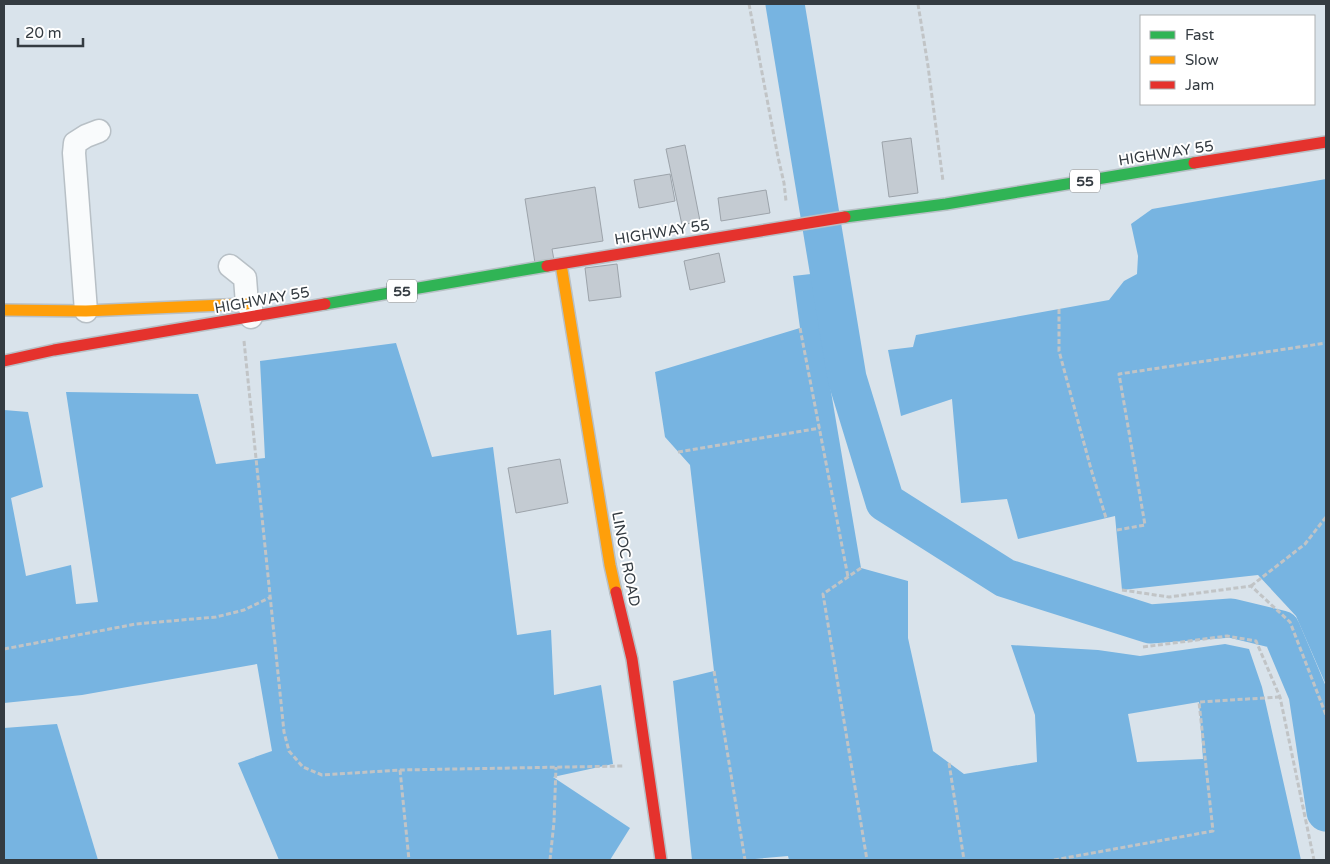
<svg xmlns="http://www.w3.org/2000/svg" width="1330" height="864" font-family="'Varela Round',sans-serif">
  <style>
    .water { fill: #77b4e1; fill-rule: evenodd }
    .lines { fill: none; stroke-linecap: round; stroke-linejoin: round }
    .river { stroke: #77b4e1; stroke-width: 39 }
    .building { fill: #c4cbd2; stroke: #9ca3aa }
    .street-casing { stroke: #b8c0c6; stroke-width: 25 }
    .fast-casing { stroke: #b8c0c6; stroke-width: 14 }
    .slow-casing { stroke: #b8c0c6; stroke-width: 14 }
    .jam-casing { stroke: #b8c0c6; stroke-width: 14 }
    .path { stroke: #c1c4c6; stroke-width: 3; stroke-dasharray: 5 2.5; stroke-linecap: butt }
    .street { stroke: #f9fbfc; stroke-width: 22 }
    .fast { stroke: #30b455; stroke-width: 11 }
    .slow { stroke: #ff9f0a; stroke-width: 11 }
    .jam { stroke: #e5322d; stroke-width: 11 }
    .labels { text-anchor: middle; stroke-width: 4; stroke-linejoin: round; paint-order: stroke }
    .shield { fill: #fff; stroke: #71767a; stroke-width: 1 }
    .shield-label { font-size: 14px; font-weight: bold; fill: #343b41 }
    .street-label { font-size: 15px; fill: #343b41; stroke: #fff }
  </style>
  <rect width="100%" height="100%" fill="#d9e3eb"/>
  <g class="water">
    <path d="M1326 179V685L1296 616 1258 575 1122 590 1115 516 1018 539 1007 499 961 503 952 399 901 416 888 350 913 347 916 335 1109 300 1124 281 1137 274 1138 256 1131 224 1152 209Z"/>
    <path d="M811 274 861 568 908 581V638L933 751 964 774 1037 762 1035 715 1011 645 1098 650 1140 656 1225 644 1249 649 1262 687 1301 860H789L788 856 743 860H692L673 681 714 671 690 465 665 437 655 372 800 328 793 276ZM1199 702 1203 759 1137 762 1128 714Z"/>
    <path d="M396 343 432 457 493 447 517 635 551 630 554 695 601 685 613 764 553 777 630 828 610 860H279L238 763 272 751 257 664 82 695 4 703V410L28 412 43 487 11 498 26 576 71 565 76 604 98 602 66 392 198 394 216 464 265 458 260 361Z"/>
    <path d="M57 724 98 860H4V728Z"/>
  </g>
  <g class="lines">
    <path class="river" d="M785 4 847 378 885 502 1005 578 1150 624 1231 618 1281 630 1308 694 1326 812"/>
  </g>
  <g class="building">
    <path d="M911 138 918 193 889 197 882 142Z"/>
    <path d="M685 145 700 221 682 225 666 149Z"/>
    <path d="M670 174 675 201 639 208 634 180Z"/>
    <path d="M595 187 603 241 552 249 554 260 535 263 525 199Z"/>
    <path d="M766 190 770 213 721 221 718 198Z"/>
    <path d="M719 253 725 282 690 290 684 261Z"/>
    <path d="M617 264 621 297 589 301 585 268Z"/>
    <path d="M560 459 568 503 516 513 508 468Z"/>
  </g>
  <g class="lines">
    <defs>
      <g id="street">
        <path d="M230 266 245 278 247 304 251 307V317"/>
        <path d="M86 311 74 153 75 143 86 136 99 131"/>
      </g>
      <g id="fast">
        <path d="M845 217 946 204 1194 163"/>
        <path d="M325 304 547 266"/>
      </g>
      <g id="slow">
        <path d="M561 264 610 565 616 592"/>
        <path d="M4 310 86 311 247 304"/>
      </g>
      <g id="jam">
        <path d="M1194 163 1326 142"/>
        <path d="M547 266 845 217"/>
        <path d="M4 361 54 350 325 304"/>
        <path d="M616 592 632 659 661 860"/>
      </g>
    </defs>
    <use href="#street" class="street-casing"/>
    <use href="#fast" class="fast-casing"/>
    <use href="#slow" class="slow-casing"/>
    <use href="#jam" class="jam-casing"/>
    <g class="path">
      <path d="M749 4 778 157 784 183 786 201"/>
      <path d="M918 4 928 66 943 181"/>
      <path d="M1059 309V351L1091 469 1106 518"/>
      <path d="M800 328 848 577"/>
      <path d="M244 341 284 732 289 751 303 767 322 775 400 770 624 766"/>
      <path d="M678 452 820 428"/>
      <path d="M1117 530 1145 525 1119 374 1326 343"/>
      <path d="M861 568 823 594 867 860"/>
      <path d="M1251 586 1305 544 1326 517"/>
      <path d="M1122 590 1169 597 1251 586 1290 622 1326 715"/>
      <path d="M1143 647 1227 636 1256 641 1280 697 1314 860"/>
      <path d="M4 649 136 624 216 617 244 610 271 597"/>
      <path d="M714 671 745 860"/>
      <path d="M949 763 964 860"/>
      <path d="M400 770 409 860"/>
      <path d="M550 860 554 822 556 767"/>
      <path d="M1054 860 1213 831 1199 702 1280 697"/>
    </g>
    <use href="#street" class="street"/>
    <use href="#fast" class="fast"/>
    <use href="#slow" class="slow"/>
    <use href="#jam" class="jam"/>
  </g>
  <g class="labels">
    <g class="shield">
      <rect x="1070" y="169.5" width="30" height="23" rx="4"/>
      <rect x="387" y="279.5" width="30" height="23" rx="4"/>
    </g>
    <g class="shield-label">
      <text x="1085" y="186">55</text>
      <text x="402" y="296">55</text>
    </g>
    <g class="street-label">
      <text transform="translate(1166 153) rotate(-9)" y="5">HIGHWAY 55</text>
      <text transform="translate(662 232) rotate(-9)" y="5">HIGHWAY 55</text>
      <text transform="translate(262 300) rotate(-10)" y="5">HIGHWAY 55</text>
      <text transform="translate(626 559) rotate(79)" y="5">LINOC ROAD</text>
    </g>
  </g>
  <rect width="1330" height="864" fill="none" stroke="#343b41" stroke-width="10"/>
  <rect x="1140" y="15" width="175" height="90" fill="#ffffff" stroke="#aeb1b3"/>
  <rect x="1150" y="31" width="25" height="8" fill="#30b455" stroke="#aeb1b3"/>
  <text x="1185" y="40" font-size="15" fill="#343b41">Fast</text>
  <rect x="1150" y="56" width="25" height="8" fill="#ff9f0a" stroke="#aeb1b3"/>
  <text x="1185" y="65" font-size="15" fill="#343b41">Slow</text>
  <rect x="1150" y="81" width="25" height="8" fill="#e5322d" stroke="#aeb1b3"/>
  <text x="1185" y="90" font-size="15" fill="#343b41">Jam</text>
  <path d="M18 38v8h65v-8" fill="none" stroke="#343b41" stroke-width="2.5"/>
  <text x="25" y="38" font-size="15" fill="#343b41" stroke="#ffffff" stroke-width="4" paint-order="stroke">20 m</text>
</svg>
